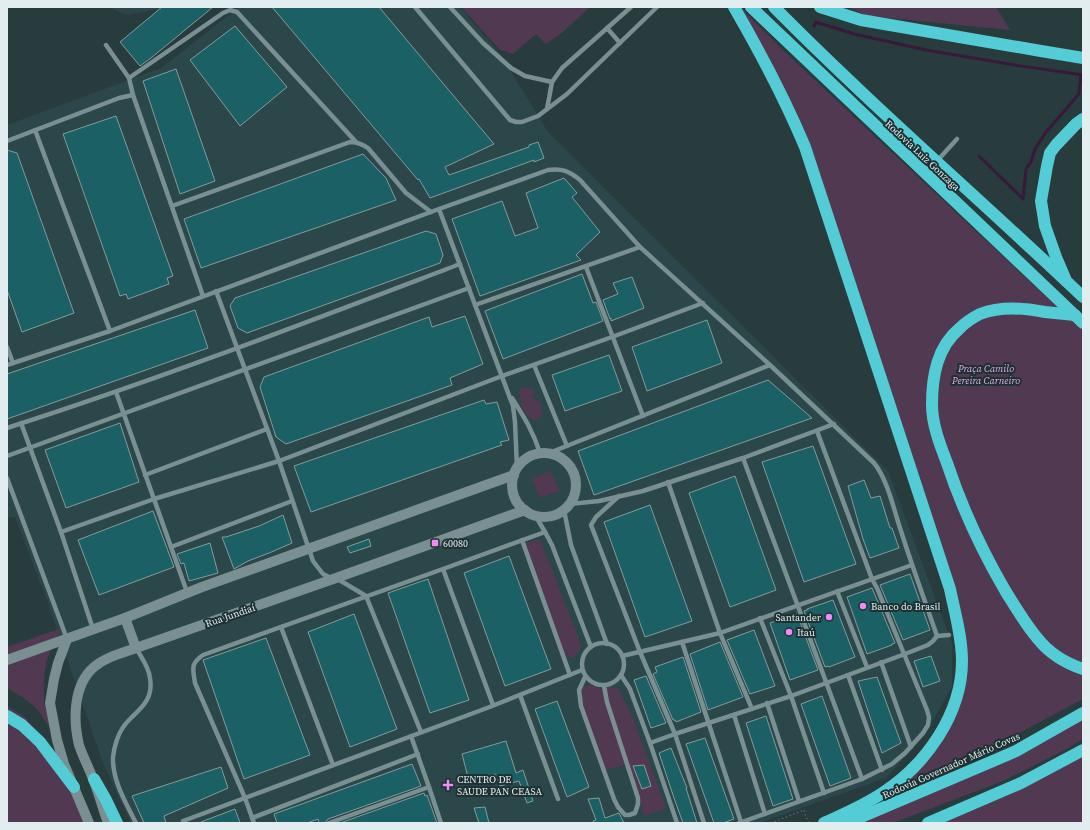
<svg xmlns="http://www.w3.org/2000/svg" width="1090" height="830" font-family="'Source Serif 4',serif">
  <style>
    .built { fill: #2b4749 }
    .green { fill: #513952 }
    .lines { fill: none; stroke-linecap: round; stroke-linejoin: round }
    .stream { stroke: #371a39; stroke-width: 3 }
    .building { fill: #1a6065; stroke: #859b9c }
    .path { stroke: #697a7b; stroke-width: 1.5; stroke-dasharray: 1 3; stroke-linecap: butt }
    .lane { stroke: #7a8f91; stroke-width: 4.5 }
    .secondary { stroke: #7a8f91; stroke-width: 10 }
    .highway { stroke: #53ccd6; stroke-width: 12 }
    .poi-dot { fill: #f08bf5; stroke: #1e3132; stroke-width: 1.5 }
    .labels { text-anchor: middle; stroke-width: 4; stroke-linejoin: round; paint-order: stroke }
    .street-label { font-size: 10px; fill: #e1edee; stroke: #1e3132 }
    .park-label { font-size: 10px; font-style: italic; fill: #e0aae2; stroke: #1e3132 }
    .poi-label { font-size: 10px; fill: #e1edee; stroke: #1e3132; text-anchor: start }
  </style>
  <rect width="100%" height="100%" fill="#283b3d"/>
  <g class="built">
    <path d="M109 7H161L159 9 126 15Z"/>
    <path d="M239 7H460L501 55 548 132 888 471 952 643V686L924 737 886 778 759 823H131L103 763 48 603 15 517 7 518V125L161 68Z"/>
  </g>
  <g class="green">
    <path d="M461 7H590L563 32 546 44 536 34 513 54 500 50Z"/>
    <path d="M740 7 784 51 1044 295 1083 315V699L984 752 890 795 930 757 966 650 814 166Z"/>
    <path d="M848 7H996L1010 30 868 16Z"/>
    <path d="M533 387 534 394 531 397 541 402 542 416 535 421C521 413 521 404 519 389Z"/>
    <path d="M551 471 559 491 539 498 532 478Z"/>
    <path d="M540 539 582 647 573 658 563 653 525 543Z"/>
    <path d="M62 628 54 642 47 660 44 676V702L54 734 38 710 24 698 7 688V647Z"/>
    <path d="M593 685 603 691 625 765 603 771 581 706 579 690 584 686Z"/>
    <path d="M604 687 618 688 632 716 666 808 644 816 639 794Z"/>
    <path d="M7 706 25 717 45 741 77 801 84 823H7Z"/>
    <path d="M1083 715V739L1063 751 1003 781 893 823H852Z"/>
    <path d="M1083 747V823H918L957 809Z"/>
  </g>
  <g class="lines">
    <g class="stream">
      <path d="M814 26 816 22 854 34 926 50 1015 65 1083 75"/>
      <path d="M979 156 1023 199 1026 169 1031 162 1035 149 1046 132 1074 100 1079 93 1081 75"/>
    </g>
  </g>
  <g class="building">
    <path d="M162 7H213L151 58 140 66 120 42Z"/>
    <path d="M272 7H379L494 144 445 167 449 175 529 147V145L538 142 544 158 534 162V160L430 198 419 179 418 180Z"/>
    <path d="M235 26 287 87 240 126 190 60Z"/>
    <path d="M176 69 215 181 180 194 143 81Z"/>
    <path d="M116 116 173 276 167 278 169 284 128 299 126 294 120 296 63 134Z"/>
    <path d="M7 150 17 153 74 313 22 332 7 290Z"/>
    <path d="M363 154 386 178 396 200 201 268 184 219Z"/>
    <path d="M564 178 577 193 572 197 600 232 576 255 581 260 480 296 452 219 502 201 515 236 538 228 526 193Z"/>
    <path d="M426 231 436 234 443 255 440 263 247 333 238 328 230 306 235 298Z"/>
    <path d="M582 274 593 303 596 302 603 321 503 359 485 311Z"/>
    <path d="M632 277 644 308 611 321V318L610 319 603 300 618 294 613 283Z"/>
    <path d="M195 310 208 348 7 419V374Z"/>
    <path d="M465 316 483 364 450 378 452 385 286 444 276 437 260 387 264 377 429 317 432 327Z"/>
    <path d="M707 320 722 363 647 391 632 347Z"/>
    <path d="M609 355 622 391 565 411 552 375Z"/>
    <path d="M768 380 812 418 594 495 578 451Z"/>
    <path d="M484 400 486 404 497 402 509 440 500 442 502 445 311 512 294 466Z"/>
    <path d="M120 423 139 482 66 508 45 450Z"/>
    <path d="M813 446 856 564 804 582 762 462Z"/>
    <path d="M735 476 776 590 730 607 689 493Z"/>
    <path d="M864 480 871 498 880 496 890 528H892L899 548 870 558 863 539 848 486Z"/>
    <path d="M650 505 692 621 645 637 604 522Z"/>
    <path d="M153 511 174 567 99 595 78 540Z"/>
    <path d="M283 515 292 543 269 553 248 561 234 569 222 537H226L259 526Z"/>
    <path d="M369 539 371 546 350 553 347 547Z"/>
    <path d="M210 543 218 573 189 581 184 563 181 564 177 554Z"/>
    <path d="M509 556 551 669 505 686 464 573Z"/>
    <path d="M910 574 930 630 903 640 880 585Z"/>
    <path d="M428 579 469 700 430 713 388 593Z"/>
    <path d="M872 588 895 643 892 644V645L867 654 847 597Z"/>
    <path d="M833 600 855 657 829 667 828 666 825 667 804 611 807 610V609Z"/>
    <path d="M354 614 397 729 350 747 308 632Z"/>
    <path d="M797 614 818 670 790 680 770 623Z"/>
    <path d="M754 630 775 686 750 694 727 640Z"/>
    <path d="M266 638 310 755 244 779 203 660Z"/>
    <path d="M720 642 743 697 708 710 690 654Z"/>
    <path d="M931 656 940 681 923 687 914 661Z"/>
    <path d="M683 657 701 712 676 722 675 720H673L653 674 657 672 655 667Z"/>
    <path d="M646 676 666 723 651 728 634 680Z"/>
    <path d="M877 677 901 743 882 753 858 681Z"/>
    <path d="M822 696 851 778 830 786 801 704Z"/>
    <path d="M557 701 589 787 567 797 535 709Z"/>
    <path d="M766 716 793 799 773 806 746 723Z"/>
    <path d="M705 738 734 819 723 823H714L686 744Z"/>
    <path d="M506 741 516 773 523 770 533 801 527 803 519 781 500 786 495 774 469 781 462 754Z"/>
    <path d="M671 748 687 788H686L697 823H683L674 798 659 753Z"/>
    <path d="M412 764 421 786 328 819 325 823H319L318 819 307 823H277L274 814Z"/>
    <path d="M644 765 651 786 642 789 633 766Z"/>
    <path d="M221 767 228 788 164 816 166 823H144L132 796Z"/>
    <path d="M424 793 425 796 427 795 437 823H340Z"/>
    <path d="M599 798 605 818 619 813 624 823H593V821L596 820 588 799Z"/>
    <path d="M485 807 489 823H479L474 808Z"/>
    <path d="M235 809 240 823H201V822Z"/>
  </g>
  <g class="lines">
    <path class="path" d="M771 823 804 810 806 817 809 823"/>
    <g class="lane">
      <path d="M415 7 510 120 516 122H522L538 116 567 94 657 7"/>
      <path d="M450 7 483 43 511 68 525 76 552 82"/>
      <path d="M607 28 620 43"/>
      <path d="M106 45 129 78 133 95 203 296"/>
      <path d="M129 78 223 13 230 10 237 12 356 142"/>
      <path d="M547 109 552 82 562 68 631 7"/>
      <path d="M35 130 110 331"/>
      <path d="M7 141 119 98 133 95"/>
      <path d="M937 161 957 139"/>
      <path d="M172 206 350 142C357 142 362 144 368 148L406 193 431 212"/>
      <path d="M439 209 548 170C562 168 569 171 580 180L640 247 770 365 874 463C888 480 894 511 901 531 912 566 925 601 937 636"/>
      <path d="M586 267 643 416"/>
      <path d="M216 291 279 461 313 561 323 574 329 577 336 578 366 596 421 732"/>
      <path d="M475 305 640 247"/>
      <path d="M7 347 13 363"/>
      <path d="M7 365 110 331 439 209 513 406 515 422 517 468"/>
      <path d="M534 365 567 446"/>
      <path d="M116 392 187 592"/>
      <path d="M512 398C524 417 533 431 540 453"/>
      <path d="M21 423 61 532 93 629"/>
      <path d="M7 428C160 379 310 321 460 264"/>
      <path d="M549 453 770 365"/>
      <path d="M7 456 469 288"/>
      <path d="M743 458 862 779"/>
      <path d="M145 475 267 429"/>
      <path d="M7 478 67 639"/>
      <path d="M668 482 720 633 752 709"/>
      <path d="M619 496 596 517 591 525 640 652 675 734 704 823"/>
      <path d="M570 504 599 501 643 491 743 458 834 424"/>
      <path d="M564 510 571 545 607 644"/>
      <path d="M535 515 545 532 552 545 591 647"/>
      <path d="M61 532 154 499 279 461 502 376 612 337 703 303"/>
      <path d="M522 540 570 675"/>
      <path d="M171 547 292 501"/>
      <path d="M443 569 493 705"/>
      <path d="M837 591 867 667"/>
      <path d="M760 618 791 696 824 793"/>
      <path d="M281 627 333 765"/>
      <path d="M937 636 949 635"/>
      <path d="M682 642 741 822"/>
      <circle cx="603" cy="664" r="21"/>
      <path d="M136 648C141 657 149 667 150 678 153 696 145 705 132 717 129 720 126 723 124 726 118 734 114 747 113 757 112 780 126 803 136 823"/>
      <path d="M622 656 720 633 912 565"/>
      <path d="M881 662 911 747"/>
      <path d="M621 675 630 689 650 743 675 734 791 696 905 654 928 645 933 641 937 636"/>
      <path d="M848 675 882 770"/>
      <path d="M585 677 579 690 581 706 614 799 618 807 625 815H629L635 813 638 804V798L607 702 604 686"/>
      <path d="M520 695 558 799"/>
      <path d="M767 703 799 801"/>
      <path d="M734 715 765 814"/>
      <path d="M650 743 677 823"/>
      <path d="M429 787 441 823"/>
      <path d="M252 818 418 754"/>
      <path d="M183 821 487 708 582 670"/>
      <path d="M254 823 245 798 195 683C193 669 190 664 203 655L443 569 545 532"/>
      <path d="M329 823 429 787 411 736"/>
      <path d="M739 823 862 779 892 764 905 753 923 733 928 725 929 717 927 710 877 588 872 579 817 431"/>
    </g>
    <g class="secondary">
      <circle cx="544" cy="485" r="32"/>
      <path d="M125 618 136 648"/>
      <path d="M67 639 58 663 54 679 50 703 57 740 64 764 89 823"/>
      <path d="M7 660 125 618 202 587 514 475"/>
      <path d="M108 823C103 809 99 794 93 779 89 768 83 757 79 745 73 720 73 685 94 667 106 657 122 653 136 648L336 578 525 510"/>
    </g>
    <g class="highway">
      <path d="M734 7C760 52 785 99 805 147L950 589C955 613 962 637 962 661 962 714 926 764 884 792 865 805 844 814 824 823"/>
      <path d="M751 7 1083 323"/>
      <path d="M774 7C874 108 981 200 1083 297"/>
      <path d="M820 7 861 20 1041 51 1083 58"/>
      <path d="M1065 278 1056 257 1045 226 1041 201 1047 166 1050 153 1056 145 1076 124 1083 119"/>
      <path d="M1075 315C1065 314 1055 313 1045 312 1023 308 1001 306 980 314 972 318 966 322 960 328 937 347 932 376 932 405 932 424 940 445 947 463 962 508 982 551 1006 592 1016 608 1026 625 1038 639 1050 654 1065 663 1083 669"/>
      <path d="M7 716 22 725 40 742 74 787"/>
      <path d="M94 779 106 800 117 823"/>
      <path d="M847 823 993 761 1016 751 1083 713"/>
      <path d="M928 823 1021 783 1083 750"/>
    </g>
  </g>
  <g class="poi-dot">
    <rect x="431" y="539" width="8" height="8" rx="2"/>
    <circle cx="863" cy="606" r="4"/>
    <circle cx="829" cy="617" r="4"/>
    <circle cx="789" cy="632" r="4"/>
    <path d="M446 779h4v4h4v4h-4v4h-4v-4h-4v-4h4z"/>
  </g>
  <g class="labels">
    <g class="street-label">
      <text transform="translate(923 155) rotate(43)" y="4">Rodovia Luiz Gonzaga</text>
      <text transform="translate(230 615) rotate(-19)" y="4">Rua Jundiaí</text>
      <text transform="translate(951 765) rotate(-24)" y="4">Rodovia Governador Mário Covas</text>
    </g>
    <g class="park-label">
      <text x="986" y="372">Praça Camilo<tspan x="986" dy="12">Pereira Carneiro</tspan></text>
    </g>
    <g class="poi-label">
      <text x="443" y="547">60080</text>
      <text x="871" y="610">Banco do Brasil</text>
      <text x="821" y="621" text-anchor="end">Santander</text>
      <text x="797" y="636">Itaú</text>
      <text x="457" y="783">CENTRO DE<tspan x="457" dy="12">SAUDE PAN CEASA</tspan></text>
    </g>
  </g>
  <rect width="1090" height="830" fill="none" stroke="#e1edee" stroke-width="16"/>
</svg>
